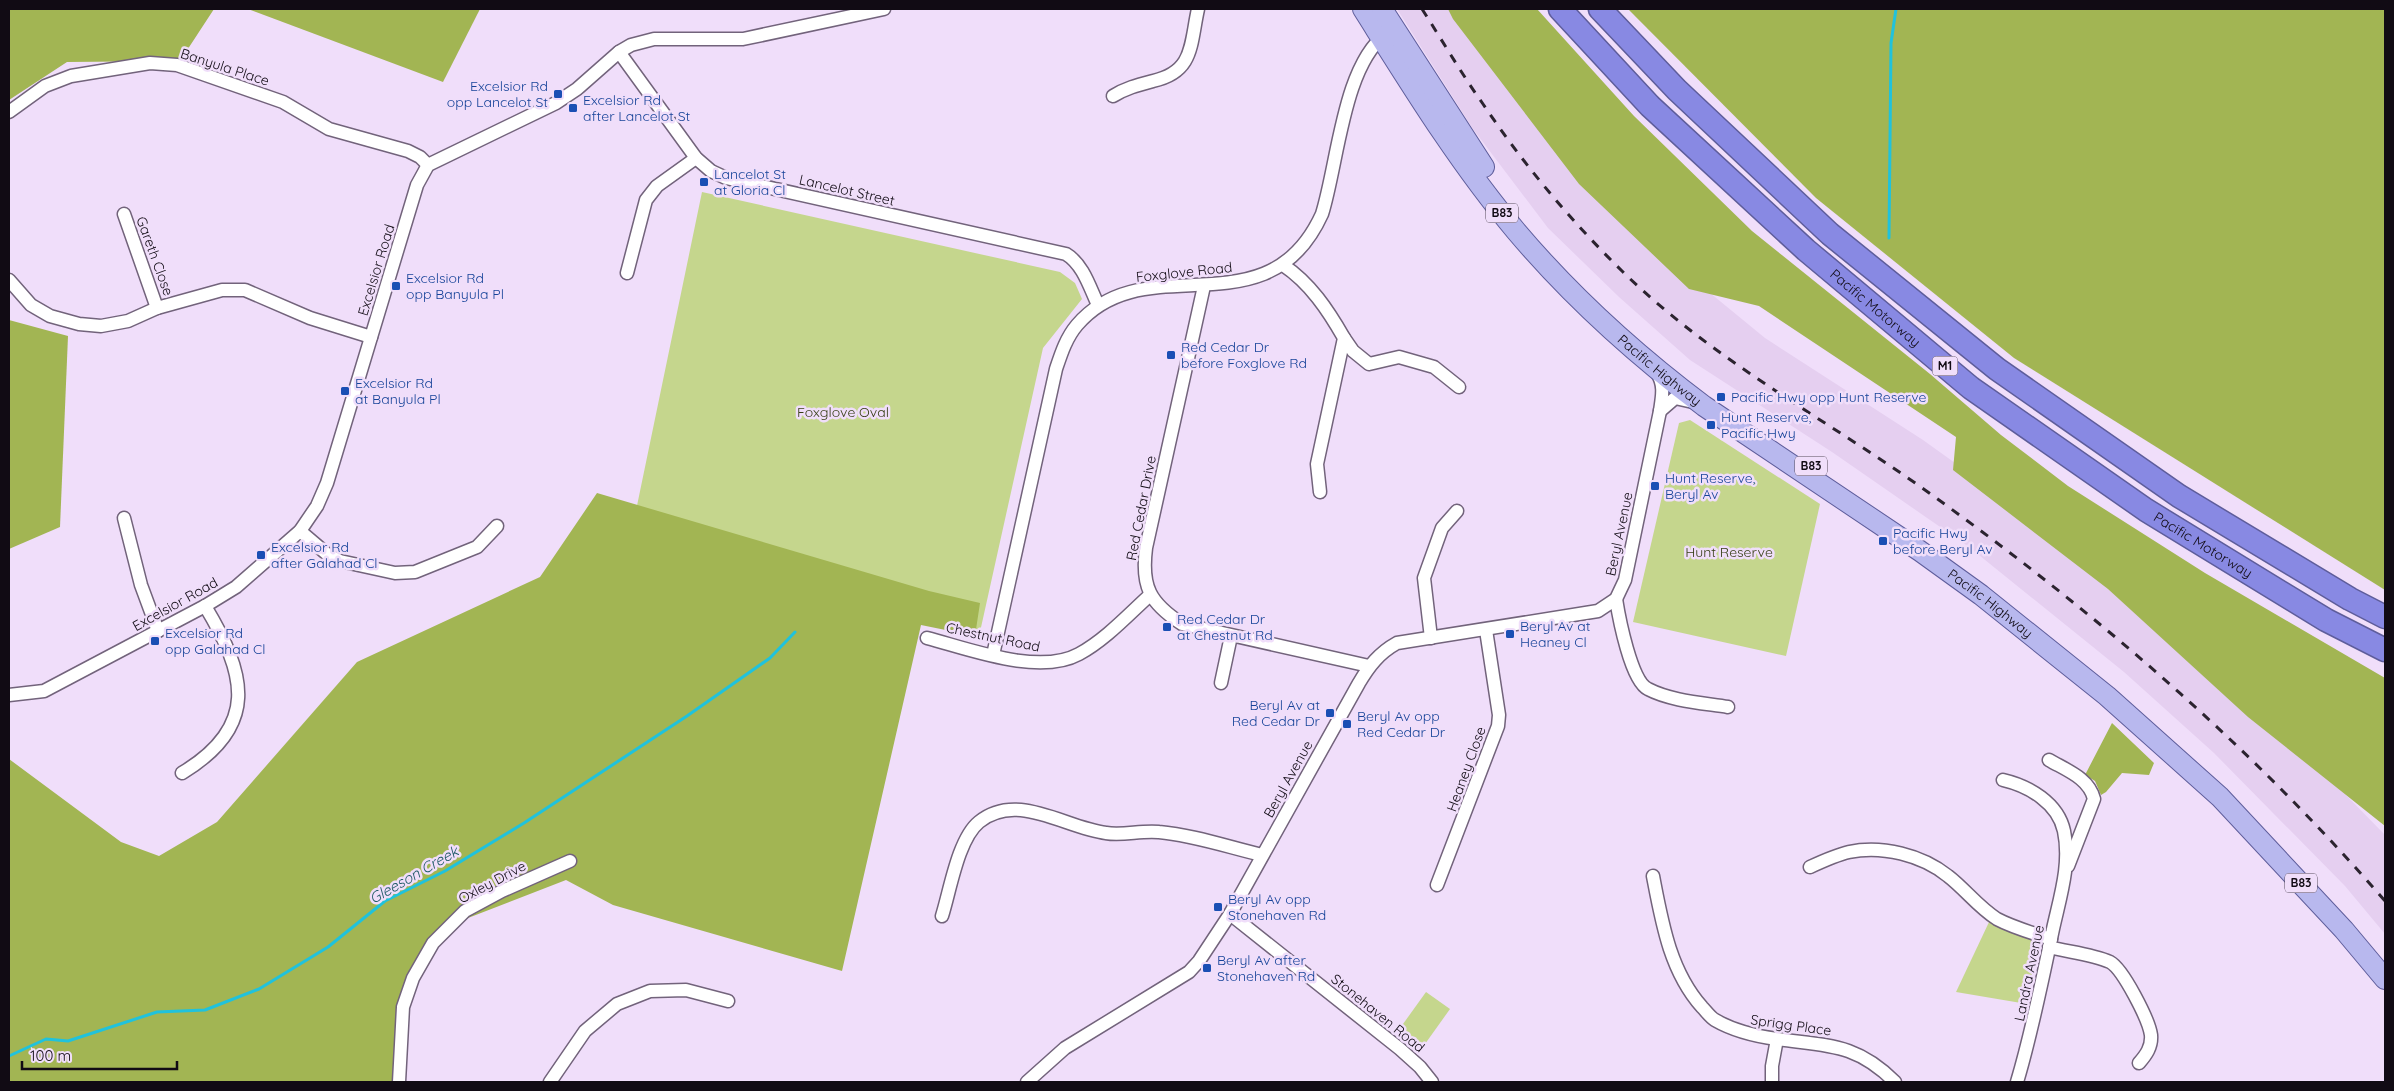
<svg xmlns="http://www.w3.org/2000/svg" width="2394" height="1091" font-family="Quicksand,sans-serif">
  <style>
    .built { fill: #e5cff0 }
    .green { fill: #c5d68d }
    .forest { fill: #a2b553 }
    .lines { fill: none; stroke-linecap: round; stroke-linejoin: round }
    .stream { stroke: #20c2dc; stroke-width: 3 }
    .minor-casing { stroke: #72637b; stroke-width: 15 }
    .primary-casing { stroke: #5e5d9b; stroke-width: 22 }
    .motorway-casing { stroke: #5e5d9b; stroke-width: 25 }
    .minor { stroke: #fff; stroke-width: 12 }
    .primary { stroke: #b8b8ee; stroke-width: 20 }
    .motorway { stroke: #8889e3; stroke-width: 22 }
    .rail { stroke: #2b232f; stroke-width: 3; stroke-dasharray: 9 9; stroke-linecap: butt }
    .transit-dot { fill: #1a4fb4; stroke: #f0defa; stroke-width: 2 }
    .labels { text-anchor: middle; stroke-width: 5; stroke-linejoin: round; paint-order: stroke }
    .shield { fill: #f0defa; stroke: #544a59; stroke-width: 1 }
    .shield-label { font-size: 12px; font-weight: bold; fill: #110b14 }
    .street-label { font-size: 14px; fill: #110b14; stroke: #f0defa }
    .transit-label { font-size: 14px; fill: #164399; stroke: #f0defa; text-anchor: start }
    .park-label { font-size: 14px; fill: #363e15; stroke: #f0defa }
    .water-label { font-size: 15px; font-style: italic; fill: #225c68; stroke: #f0defa }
  </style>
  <rect width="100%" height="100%" fill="#f0defa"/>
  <path class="built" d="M1397 9H1475L1704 288 1765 338 1923 440 2061 539 2303 751 2385 835V934L2345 886 2214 753 2124 672 1969 547 1832 452 1690 360 1619 297 1548 228 1473 129Z"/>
  <g class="green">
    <path d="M702 192 1060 272 1075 283 1082 299 1043 348 980 632 627 554Z"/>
    <path d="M1690 420 1820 504 1786 656 1633 622 1679 423Z"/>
    <path d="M1990 920 2033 941 2035 955 2027 1004 1956 992Z"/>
    <path d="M1426 992 1450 1009 1420 1051 1398 1031Z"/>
  </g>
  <g class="forest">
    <path d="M9 9H214L180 61 67 62 9 100Z"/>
    <path d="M248 9H480L443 82Z"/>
    <path d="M1448 9H1537L1634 116 1752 231 1930 374 2001 435 2068 486 2205 573 2385 678V826L2248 717 2108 589 1953 470 1956 437 1759 306 1689 289 1579 184 1453 19Z"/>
    <path d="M1628 9H2385V590L2014 358 1816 198Z"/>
    <path d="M9 320 68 336 60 527 9 549Z"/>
    <path d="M597 493 929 591 980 603 975 636 921 625 842 971 613 905 566 880 468 918 432 950 404 1002 399 1082H9V759L121 842 159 856 217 822 357 662 540 577Z"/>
    <path d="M2112 723 2154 763 2149 775 2122 773 2106 792 2101 795 2095 781 2085 775Z"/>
  </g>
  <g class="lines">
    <g class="stream">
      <path d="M1889 238 1891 43 1896 9"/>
      <path d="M9 1056 46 1039 68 1041 157 1012 205 1010 259 989 328 947 385 901 445 871 524 823 687 716 770 658 795 632"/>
    </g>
    <defs>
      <g id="minor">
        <path d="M619 52 696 158 711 171 726 178 1066 254C1083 264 1090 288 1098 305"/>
        <path d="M1113 96C1126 88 1138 85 1153 81 1194 72 1190 45 1198 9"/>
        <path d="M9 112 45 86 71 76 150 63 177 65 283 102 329 129 408 151 420 157 428 165"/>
        <path d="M124 214 157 308"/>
        <path d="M1283 265C1310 283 1328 310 1344 338L1317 464 1320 492"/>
        <path d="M627 273 646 200 657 186 696 158"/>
        <path d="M9 280 31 305 50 316 79 324 101 326 128 321 157 308 222 290H245L310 318 371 337"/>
        <path d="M1204 286 1146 548C1141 587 1150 603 1182 624L1369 666"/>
        <path d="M1344 338 1353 351 1369 364 1399 357 1434 367 1459 387"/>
        <path d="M1660 411 1675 398 1693 402"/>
        <path d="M124 518 141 585 158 631"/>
        <path d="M300 531 327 554 340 561 395 573 415 572 477 547 497 526"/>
        <path d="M1616 599C1619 618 1631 681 1648 689 1671 701 1703 703 1728 707"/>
        <path d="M927 638C969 649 1039 676 1079 654 1105 640 1128 615 1150 595"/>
        <path d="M1431 638 1424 578 1442 528 1457 511"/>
        <path d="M993 655 1056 369C1061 354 1066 338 1077 325 1146 244 1267 335 1322 214 1338 163 1343 66 1386 34"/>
        <path d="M1221 683 1231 636"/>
        <path d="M9 695 44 691 205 606 236 587 300 531 317 506 327 483 417 185 428 165 556 103 577 89 619 52 631 45 654 39H743L884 9"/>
        <path d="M2049 760C2066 770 2089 778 2094 799L2068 866"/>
        <path d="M182 773C260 726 246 674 205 606"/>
        <path d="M2003 780C2029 786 2058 803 2064 831 2071 864 2060 897 2053 929 2042 981 2032 1032 2017 1082"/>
        <path d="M1810 867C1823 861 1836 855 1849 852 1882 845 1922 855 1948 876 1965 889 1978 907 1997 919 2014 928 2033 933 2051 939"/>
        <path d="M1653 876C1662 923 1670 971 1702 1007 1706 1011 1710 1017 1715 1020 1734 1031 1755 1036 1777 1039 1828 1046 1856 1043 1895 1082"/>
        <path d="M1437 885 1498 726 1499 715 1486 630"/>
        <path d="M1230 914 1400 1049 1420 1067 1432 1082"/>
        <path d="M942 916C950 891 958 839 979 822 1017 791 1065 828 1106 833 1123 836 1141 830 1159 832 1193 835 1228 847 1262 855"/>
        <path d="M2049 947C2068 952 2092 954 2110 962 2123 969 2149 1020 2151 1035 2152 1047 2146 1055 2139 1063"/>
        <path d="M399 1082 403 1007 413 978 433 943 465 911 502 891 570 861"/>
        <path d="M550 1082 585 1031 617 1004 650 991 686 990 728 1001"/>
        <path d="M1027 1082 1065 1048 1189 972 1199 961 1230 914 1359 683C1369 666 1379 653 1397 643L1598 611 1616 599 1625 580 1660 411C1662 397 1665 385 1657 373"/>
        <path d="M1772 1082V1066L1777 1039"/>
      </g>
      <g id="primary">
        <path id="s1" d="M1363 9C1411 85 1458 162 1516 231 1571 296 1636 355 1704 406L1920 551 1981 595 2107 696 2220 797 2344 930 2385 979"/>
        <path d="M1382 9 1484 167"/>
      </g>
      <g id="motorway">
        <path id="s2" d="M1560 9 1650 106 1806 250 1971 388 2146 510 2326 620 2385 650"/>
        <path d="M1600 9 1677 90 1830 234 1997 369 2179 496 2350 599 2385 617"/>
      </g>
    </defs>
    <use href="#minor" class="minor-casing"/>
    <use href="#primary" class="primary-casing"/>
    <use href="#motorway" class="motorway-casing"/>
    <use href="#minor" class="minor"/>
    <use href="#primary" class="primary"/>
    <use href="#motorway" class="motorway"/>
    <path class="rail" d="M1422 9C1442 40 1461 73 1483 104 1524 165 1571 221 1623 272 1713 360 1824 418 1925 490 2094 611 2249 744 2385 901"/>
  </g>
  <g class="transit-dot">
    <rect x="553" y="89" width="10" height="10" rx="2.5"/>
    <rect x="568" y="103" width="10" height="10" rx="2.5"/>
    <rect x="699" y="177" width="10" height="10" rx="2.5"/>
    <rect x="391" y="281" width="10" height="10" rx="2.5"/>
    <rect x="1166" y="350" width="10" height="10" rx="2.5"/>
    <rect x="340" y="386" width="10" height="10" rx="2.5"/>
    <rect x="1716" y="392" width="10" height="10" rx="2.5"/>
    <rect x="1706" y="420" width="10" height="10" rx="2.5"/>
    <rect x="1650" y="481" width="10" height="10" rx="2.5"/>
    <rect x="1878" y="536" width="10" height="10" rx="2.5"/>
    <rect x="256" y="550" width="10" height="10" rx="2.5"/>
    <rect x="1162" y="622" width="10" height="10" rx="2.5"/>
    <rect x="1505" y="629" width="10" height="10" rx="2.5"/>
    <rect x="150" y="636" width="10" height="10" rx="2.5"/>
    <rect x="1325" y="708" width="10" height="10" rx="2.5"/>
    <rect x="1342" y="719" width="10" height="10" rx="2.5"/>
    <rect x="1213" y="902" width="10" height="10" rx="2.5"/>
    <rect x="1202" y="963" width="10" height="10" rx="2.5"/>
  </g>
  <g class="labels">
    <g class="shield">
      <rect x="1486" y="203.5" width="32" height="19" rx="4"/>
      <rect x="1932.5" y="356.5" width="25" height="19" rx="4"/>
      <rect x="1795" y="456.5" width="32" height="19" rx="4"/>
      <rect x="2285" y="873.5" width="32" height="19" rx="4"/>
    </g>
    <g class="shield-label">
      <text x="1502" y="217">B83</text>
      <text x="1945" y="370">M1</text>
      <text x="1811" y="470">B83</text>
      <text x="2301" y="887">B83</text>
    </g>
    <g class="street-label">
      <text transform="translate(225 67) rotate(18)" y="5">Banyula Place</text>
      <text transform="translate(847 190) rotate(13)" y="5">Lancelot Street</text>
      <text transform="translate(155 256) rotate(70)" y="5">Gareth Close</text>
      <text transform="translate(376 270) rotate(-73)" y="5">Excelsior Road</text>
      <text transform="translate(1184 272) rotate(-6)" y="5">Foxglove Road</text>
      <text dy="5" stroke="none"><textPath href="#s2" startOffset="435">Pacific Motorway</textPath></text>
      <text dy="5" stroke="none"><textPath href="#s1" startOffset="470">Pacific Highway</textPath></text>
      <text transform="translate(1141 508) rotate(-79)" y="5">Red Cedar Drive</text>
      <text transform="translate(1619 534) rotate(-78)" y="5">Beryl Avenue</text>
      <text dy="5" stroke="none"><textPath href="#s2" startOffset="840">Pacific Motorway</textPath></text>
      <text transform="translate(175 604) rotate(-29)" y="5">Excelsior Road</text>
      <text dy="5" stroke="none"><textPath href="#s1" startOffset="875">Pacific Highway</textPath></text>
      <text transform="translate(993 637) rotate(12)" y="5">Chestnut Road</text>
      <text transform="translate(1466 769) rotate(-70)" y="5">Heaney Close</text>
      <text transform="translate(1288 779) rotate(-61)" y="5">Beryl Avenue</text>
      <text transform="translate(492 882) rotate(-28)" y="5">Oxley Drive</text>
      <text transform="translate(2029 973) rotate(-78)" y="5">Landra Avenue</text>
      <text transform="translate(1378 1013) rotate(39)" y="5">Stonehaven Road</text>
      <text transform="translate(1791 1025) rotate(8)" y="5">Sprigg Place</text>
    </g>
    <g class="transit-label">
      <text x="548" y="91" text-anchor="end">Excelsior Rd<tspan x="548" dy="16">opp Lancelot St</tspan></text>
      <text x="583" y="105">Excelsior Rd<tspan x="583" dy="16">after Lancelot St</tspan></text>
      <text x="714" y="179">Lancelot St<tspan x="714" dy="16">at Gloria Cl</tspan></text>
      <text x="406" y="283">Excelsior Rd<tspan x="406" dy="16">opp Banyula Pl</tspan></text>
      <text x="1181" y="352">Red Cedar Dr<tspan x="1181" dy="16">before Foxglove Rd</tspan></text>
      <text x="355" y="388">Excelsior Rd<tspan x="355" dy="16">at Banyula Pl</tspan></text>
      <text x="1731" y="402">Pacific Hwy opp Hunt Reserve</text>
      <text x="1721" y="422">Hunt Reserve,<tspan x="1721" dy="16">Pacific Hwy</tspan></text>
      <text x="1665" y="483">Hunt Reserve,<tspan x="1665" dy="16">Beryl Av</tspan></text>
      <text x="1893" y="538">Pacific Hwy<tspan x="1893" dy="16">before Beryl Av</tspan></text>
      <text x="271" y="552">Excelsior Rd<tspan x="271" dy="16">after Galahad Cl</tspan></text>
      <text x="1177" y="624">Red Cedar Dr<tspan x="1177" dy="16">at Chestnut Rd</tspan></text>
      <text x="1520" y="631">Beryl Av at<tspan x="1520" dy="16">Heaney Cl</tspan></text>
      <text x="165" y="638">Excelsior Rd<tspan x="165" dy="16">opp Galahad Cl</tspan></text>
      <text x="1320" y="710" text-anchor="end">Beryl Av at<tspan x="1320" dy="16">Red Cedar Dr</tspan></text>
      <text x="1357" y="721">Beryl Av opp<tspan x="1357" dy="16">Red Cedar Dr</tspan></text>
      <text x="1228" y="904">Beryl Av opp<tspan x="1228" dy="16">Stonehaven Rd</tspan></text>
      <text x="1217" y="965">Beryl Av after<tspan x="1217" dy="16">Stonehaven Rd</tspan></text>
    </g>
    <g class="park-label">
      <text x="843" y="417">Foxglove Oval</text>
      <text x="1729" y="557">Hunt Reserve</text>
    </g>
    <g class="water-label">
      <text transform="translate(414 875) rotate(-30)" y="5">Gleeson Creek</text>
    </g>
  </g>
  <rect width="2394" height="1091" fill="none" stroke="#110b14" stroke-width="20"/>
  <path d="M22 1061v8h155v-8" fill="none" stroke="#110b14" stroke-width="2.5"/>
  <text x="30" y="1061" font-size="15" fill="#110b14" stroke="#f0defa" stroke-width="4" paint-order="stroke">100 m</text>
</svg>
